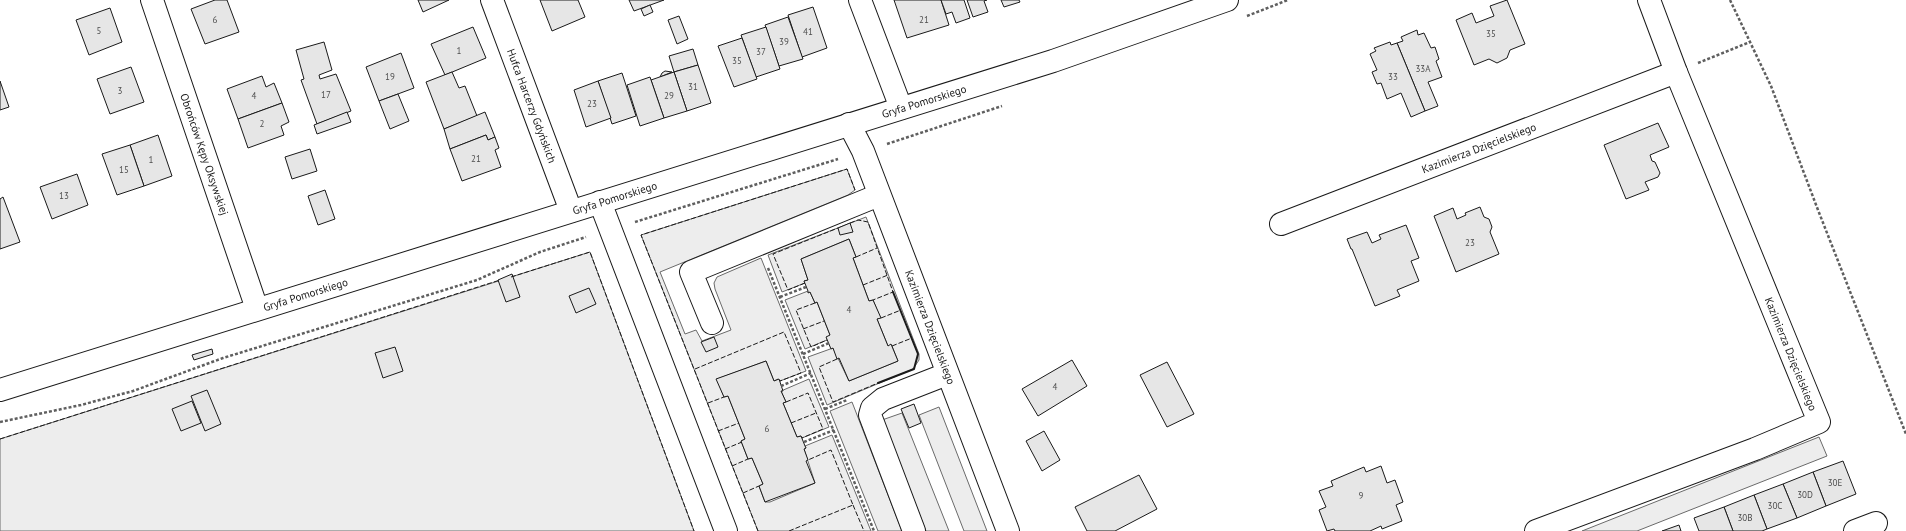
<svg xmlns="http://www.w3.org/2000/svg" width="1906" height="531" font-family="'PT Sans',sans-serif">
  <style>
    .built { fill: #ededed; stroke: #6a6a6a }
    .building { fill: #e6e6e6; stroke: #1a1a1a }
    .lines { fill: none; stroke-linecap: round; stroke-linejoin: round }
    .minor-casing { stroke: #1a1a1a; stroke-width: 24 }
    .path { stroke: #5f5f5f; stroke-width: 2.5; stroke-dasharray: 3 2; stroke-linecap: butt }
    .minor { stroke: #fff; stroke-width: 22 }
    .fence { stroke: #1a1a1a; stroke-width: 1; stroke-dasharray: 5 2; stroke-linecap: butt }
    .wall { stroke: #1a1a1a; stroke-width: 2 }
    .labels { text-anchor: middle; stroke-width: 3; stroke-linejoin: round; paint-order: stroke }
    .number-label { font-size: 9px; fill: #4d4d4d }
    .street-label { font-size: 11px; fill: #1a1a1a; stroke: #fff }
  </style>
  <rect width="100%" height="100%" fill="#fff"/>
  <g class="built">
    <path d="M847 169 855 190 848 195 660 272 685 334 696 330 702 341 731 330 715 289 714 283 717 277 761 258 806 371 780 381 778 379 774 381 766 361 717 379 724 397 728 396 745 439 741 441 748 459 752 458 763 484 759 486 765 502H770L815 483 804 449 806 448 805 446 832 435 871 531H758L641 235Z"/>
    <path d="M866 217 919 354V360L913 369 827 405 808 357 833 348 849 381 898 361 892 346H888L877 319 880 317 873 300 869 301 853 258 856 257 849 239 801 259 808 280 804 281 805 283 782 292 768 255Z"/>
    <path d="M590 252 694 531H0V439Z"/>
    <path d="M808 291 810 292 815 303 817 302 830 335 827 340 805 349 785 300Z"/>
    <path d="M809 379 829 427 802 438 801 436 797 437 783 403 786 402 781 391Z"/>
    <path d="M852 402 902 531H878L830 411Z"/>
    <path d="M939 407 987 531H964L919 415Z"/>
    <path d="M902 413 949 531H926L882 420Z"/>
    <path d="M1819 437 1827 456 1637 531H1582Z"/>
  </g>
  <g class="building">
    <path d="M215 0H227L239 32 205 44 191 9Z"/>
    <path d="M418 0H449L423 12Z"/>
    <path d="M540 0H578L585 17 552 31Z"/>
    <path d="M629 0H664L634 11Z"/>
    <path d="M894 0H941L949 25 907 38Z"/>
    <path d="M941 0H964L970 18 956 23 952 12 946 14Z"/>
    <path d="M967 0H987L984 1 988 12 973 17Z"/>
    <path d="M1001 0H1019L1020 2 1004 7Z"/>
    <path d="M1507 0 1525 44 1510 50 1507 58 1497 63 1489 59 1474 65 1456 20 1472 13 1476 23 1494 16 1490 6Z"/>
    <path d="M650 5 653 12 644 16 641 9Z"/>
    <path d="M813 7 827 48 802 57 788 15Z"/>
    <path d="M110 8 122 42 89 55 76 20Z"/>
    <path d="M679 16 688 39 677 44 668 20Z"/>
    <path d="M788 17 803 59 779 66 765 25Z"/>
    <path d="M473 27 486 58 445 75 431 44Z"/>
    <path d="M766 27 780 69 756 77 741 35Z"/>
    <path d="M1417 30 1418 35 1424 33 1431 48 1435 47 1439 59 1436 61 1442 77 1428 82 1438 106 1425 111 1397 43 1403 41 1401 37Z"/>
    <path d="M742 38 757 79 734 87 718 46Z"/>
    <path d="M324 42 332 70 319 75 320 79 336 74 351 111 317 124 301 80 304 79 296 50Z"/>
    <path d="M1390 42 1391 45 1397 43 1425 111 1411 117 1401 93 1387 99 1381 83 1377 84 1372 72 1377 70 1370 54 1376 51 1374 48Z"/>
    <path d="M693 49 698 65 674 72 669 56Z"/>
    <path d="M401 53 414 88 379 101 366 67Z"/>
    <path d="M698 65 711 103 687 111 674 72Z"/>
    <path d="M131 67 144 102 110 114 97 79Z"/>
    <path d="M665 71 672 72 660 77 662 73Z"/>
    <path d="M452 72 459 88 465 86 477 116 444 129 426 82Z"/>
    <path d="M674 72 687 111 664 118 651 80Z"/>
    <path d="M622 73 636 116 612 124 598 81Z"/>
    <path d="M262 76 266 87 274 83 282 103 238 119 227 89Z"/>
    <path d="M650 77 664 118 640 126 627 85Z"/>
    <path d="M0 81 9 107 0 110Z"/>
    <path d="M598 81 611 118 586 127 574 90Z"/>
    <path d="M398 94 409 121 390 129 379 101Z"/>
    <path d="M282 103 289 122 281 126 284 135 248 148 238 119Z"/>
    <path d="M347 112 351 122 317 134 314 125Z"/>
    <path d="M485 112 495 137 488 140 486 135 450 149 444 129Z"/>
    <path d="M1658 123 1669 147 1650 155 1652 161 1655 162 1660 173 1658 177 1645 182 1649 190 1626 199 1604 145Z"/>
    <path d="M158 135 172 176 144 186 130 145Z"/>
    <path d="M486 135 488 140 495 137 499 148 495 150 501 167 462 181 450 149Z"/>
    <path d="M130 145 144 186 117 195 102 154Z"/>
    <path d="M310 149 317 171 292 179 285 157Z"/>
    <path d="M77 174 88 205 52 219 40 187Z"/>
    <path d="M325 190 335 219 318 225 308 196Z"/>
    <path d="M3 197 20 242 0 249V199Z"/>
    <path d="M1480 207 1484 217 1489 219 1492 227 1490 232 1499 254 1456 272 1434 216 1453 208 1457 219 1466 215 1465 213Z"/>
    <path d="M850 223 853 232 840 235 838 228Z"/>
    <path d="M1406 225 1419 258 1411 261 1419 281 1397 290 1400 296 1375 306 1352 249H1351L1347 239 1367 232 1372 243 1381 239 1379 235Z"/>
    <path d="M849 239 856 257 853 258 869 301 873 300 881 318 877 319 888 346 891 344 898 361 849 381 839 358 837 359 833 348 831 349 826 337 830 335 817 302 815 303 810 292 808 293V291L804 281 808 280 801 259Z"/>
    <path d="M512 274 520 297 506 302 498 280Z"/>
    <path d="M589 288 596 304 576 313 569 296Z"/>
    <path d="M714 337 718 347 706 352 701 342Z"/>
    <path d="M395 347 403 371 383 378 375 353Z"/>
    <path d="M212 349 213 354 194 360 192 355Z"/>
    <path d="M1072 360 1087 386 1038 416 1022 389Z"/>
    <path d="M766 361 774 381 779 379 783 391H781L786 402 783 403 797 437 801 436 805 446 806 448 804 449 808 460 806 461 815 483 765 502 759 486 763 484 752 458 748 459 741 441 745 439 728 396 724 397 716 379Z"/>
    <path d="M1167 362 1194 414 1167 427 1140 375Z"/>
    <path d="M207 390 221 424 205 431 191 396Z"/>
    <path d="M192 401 201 423 181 431 172 409Z"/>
    <path d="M914 404 921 423 909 428 901 409Z"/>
    <path d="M1044 431 1060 460 1042 471 1026 441Z"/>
    <path d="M1843 461 1856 494 1826 506 1813 472Z"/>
    <path d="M1381 466 1387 483 1395 480 1403 502 1396 505 1402 521 1382 529 1381 526 1370 531H1335L1334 529 1327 531 1319 510 1326 507 1319 491 1333 486 1331 481 1364 467 1366 472Z"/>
    <path d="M1813 472 1826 506 1797 518 1783 484Z"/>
    <path d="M1139 475 1157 509 1115 531H1087L1075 507Z"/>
    <path d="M1783 484 1797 518 1767 529 1754 495Z"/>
    <path d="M1754 495 1767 529 1762 531H1733L1724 507Z"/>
    <path d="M1724 507 1733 531H1699L1694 518Z"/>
    <path d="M1679 525 1681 531H1662Z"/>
  </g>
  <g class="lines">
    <defs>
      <g id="minor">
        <path id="s1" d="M152 0 257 309"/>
        <path id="s2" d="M492 0 571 211"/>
        <path d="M860 0 901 108"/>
        <path id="s3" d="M849 124 863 151 1008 531"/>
        <path d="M600 202 726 531"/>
        <path id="s4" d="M1281 224 1676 72"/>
        <path d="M712 323 691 272 879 195"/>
        <path id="s5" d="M0 390 1053 61 1227 0"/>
        <path d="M914 531 870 415 872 408 883 399 947 374"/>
        <path d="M1536 531 1755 449 1819 422 1676 72 1649 0"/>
        <path d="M1855 531 1876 523"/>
      </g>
    </defs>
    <use href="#minor" class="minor-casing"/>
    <g class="path">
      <path d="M1730 0 1771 86 1818 210 1906 434"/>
      <path d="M1247 16 1288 0"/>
      <path d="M1698 63 1750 42"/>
      <path d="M887 144 1002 106"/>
      <path d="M635 222 838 159"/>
      <path d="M768 268 874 531"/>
      <path d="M780 297 806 287"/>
      <path d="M803 354 829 343"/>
      <path d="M781 386 811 373"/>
      <path d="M825 409 847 400"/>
      <path d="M0 422 81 405 133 391 223 358 477 280 540 252 586 237"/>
      <path d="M804 442 834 430"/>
    </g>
    <use href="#minor" class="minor"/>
    <g class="fence">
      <path d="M850 223 858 220 868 222 893 292 873 300"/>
      <path d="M856 257 877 248"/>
      <path d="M511 277 590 252 694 531"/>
      <path d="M805 283 788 290 773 254 838 228"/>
      <path d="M863 285 888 275"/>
      <path d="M815 303 796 310 811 347 827 340"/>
      <path d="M881 318 901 310"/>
      <path d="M803 329 824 321"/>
      <path d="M892 346 912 338"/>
      <path d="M837 359 819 367 833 402 878 383"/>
      <path d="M695 369 784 332 801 373 780 381"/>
      <path d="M786 402 808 393 823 429 802 438"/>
      <path d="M708 403 724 397"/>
      <path d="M791 423 816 413"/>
      <path d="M718 431 739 423"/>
      <path d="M0 439 500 280"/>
      <path d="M725 449 742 442"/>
      <path d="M732 466 748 459"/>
      <path d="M743 493 759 486"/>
      <path d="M853 505 864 531"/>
      <path d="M758 531 641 235 847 169 855 190"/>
      <path d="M789 531 853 505 831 450 808 460"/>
    </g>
    <path class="wall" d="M878 383 914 369 918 354 893 292"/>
  </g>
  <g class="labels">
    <g class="number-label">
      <text x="215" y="23">6</text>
      <text x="924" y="23">21</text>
      <text x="99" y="34">5</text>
      <text x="808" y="35">41</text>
      <text x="1491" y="37">35</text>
      <text x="784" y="45">39</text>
      <text x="459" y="54">1</text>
      <text x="761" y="55">37</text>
      <text x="737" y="64">35</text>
      <text x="1423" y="72">33A</text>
      <text x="390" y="80">19</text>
      <text x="1393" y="80">33</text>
      <text x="693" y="90">31</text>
      <text x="120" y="94">3</text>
      <text x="326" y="98">17</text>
      <text x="254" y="99">4</text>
      <text x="669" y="99">29</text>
      <text x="592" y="107">23</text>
      <text x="262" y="127">2</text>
      <text x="476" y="162">21</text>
      <text x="151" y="163">1</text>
      <text x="124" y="173">15</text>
      <text x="64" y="199">13</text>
      <text x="1470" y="246">23</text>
      <text x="849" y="313">4</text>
      <text x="1055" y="390">4</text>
      <text x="767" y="432">6</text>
      <text x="1835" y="486">30E</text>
      <text x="1805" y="498">30D</text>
      <text x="1361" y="499">9</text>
      <text x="1775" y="509">30C</text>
      <text x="1745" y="521">30B</text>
    </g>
    <g class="street-label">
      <text dy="4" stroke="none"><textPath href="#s5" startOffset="968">Gryfa Pomorskiego</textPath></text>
      <text dy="4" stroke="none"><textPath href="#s2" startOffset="113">Hufca Harcerzy Gdyńskich</textPath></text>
      <text dy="4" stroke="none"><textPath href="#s4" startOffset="212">Kazimierza Dzięcielskiego</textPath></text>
      <text dy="4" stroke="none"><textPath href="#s1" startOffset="163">Obrońców Kępy Oksywskiej</textPath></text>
      <text dy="4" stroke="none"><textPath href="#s5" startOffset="644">Gryfa Pomorskiego</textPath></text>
      <text dy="4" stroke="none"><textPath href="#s5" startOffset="320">Gryfa Pomorskiego</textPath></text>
      <text dy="4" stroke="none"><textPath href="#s3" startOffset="219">Kazimierza Dzięcielskiego</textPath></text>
      <text transform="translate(1791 354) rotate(68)" y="4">Kazimierza Dzięcielskiego</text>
    </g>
  </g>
</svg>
